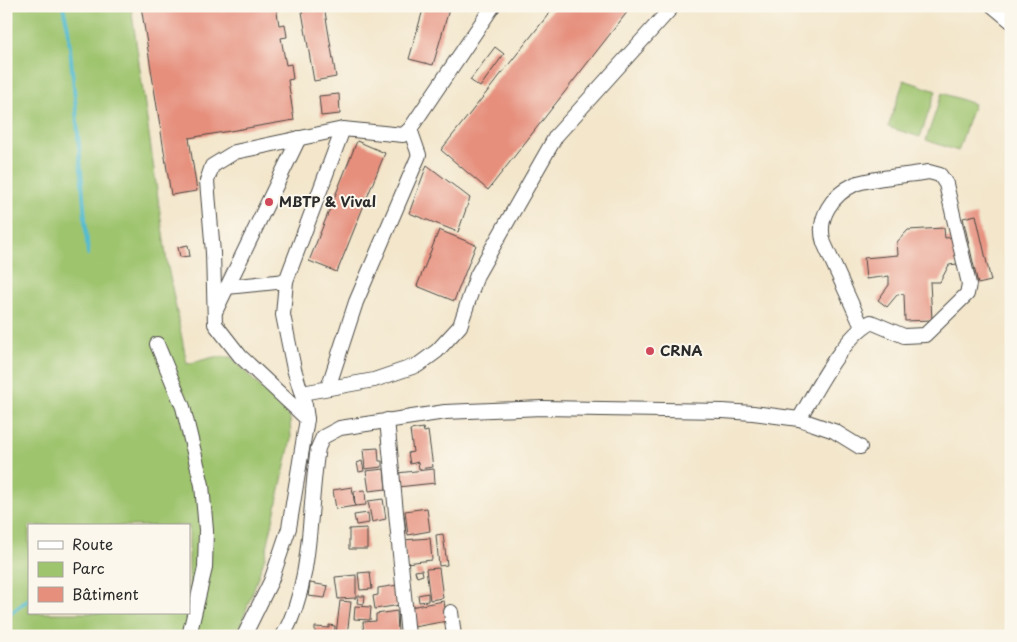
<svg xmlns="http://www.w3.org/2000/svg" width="1017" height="642" font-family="'Playpen Sans',sans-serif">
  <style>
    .green { fill: #9fc46e; stroke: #65784c; fill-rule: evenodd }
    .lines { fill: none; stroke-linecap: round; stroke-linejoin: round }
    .stream { stroke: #52bbd0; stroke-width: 4 }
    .building { fill: #e68f7d }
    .minor-casing { stroke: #494743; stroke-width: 16 }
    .minor { stroke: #fff; stroke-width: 14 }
    .poi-dot { fill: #d1495b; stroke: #fbf7ec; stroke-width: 2 }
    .labels { text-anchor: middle; stroke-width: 4; stroke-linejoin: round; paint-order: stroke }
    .poi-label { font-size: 14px; font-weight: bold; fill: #2b2b2b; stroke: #fbf7ec; text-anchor: start }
  </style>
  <rect width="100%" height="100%" fill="#fbf7ec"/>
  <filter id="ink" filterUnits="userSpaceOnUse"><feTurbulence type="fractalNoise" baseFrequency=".02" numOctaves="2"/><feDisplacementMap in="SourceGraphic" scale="10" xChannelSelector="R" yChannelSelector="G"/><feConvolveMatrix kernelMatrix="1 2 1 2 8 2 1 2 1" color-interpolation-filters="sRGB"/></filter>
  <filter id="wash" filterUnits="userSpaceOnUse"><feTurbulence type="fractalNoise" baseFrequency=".0096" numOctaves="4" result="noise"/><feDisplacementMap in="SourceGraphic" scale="20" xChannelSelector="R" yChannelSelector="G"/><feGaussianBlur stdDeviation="1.12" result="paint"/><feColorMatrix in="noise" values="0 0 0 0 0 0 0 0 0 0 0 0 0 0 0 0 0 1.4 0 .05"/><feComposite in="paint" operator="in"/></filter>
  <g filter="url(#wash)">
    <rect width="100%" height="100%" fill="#f3e6cb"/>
    <g class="green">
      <path d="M6 6H131L167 262 187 364 214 357H231L290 418 291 439 265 557 237 636H6ZM29 526H189V613H29Z"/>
      <path d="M904 80 936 91 920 137 888 127Z"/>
      <path d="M942 93 974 104 958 151 926 140Z"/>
    </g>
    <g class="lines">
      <g class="stream">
        <path d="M63 6 68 28 76 110 88 254"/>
        <path d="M6 617 29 599"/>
      </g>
    </g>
    <g id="blocks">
      <g class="building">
        <path d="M141 6H276L279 25 285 24 287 37 281 38 286 65 291 64 293 79 288 80 294 120 189 138 197 191 171 195Z"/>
        <path d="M301 6H324L336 77 314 81Z"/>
        <path d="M424 6H450L433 65 409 59Z"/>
        <path d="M555 6H632L488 190 441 150Z"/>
        <path d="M495 47 504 54 480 87 470 80Z"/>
        <path d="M339 94 340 114 321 116 319 96Z"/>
        <path d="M357 141 385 153 337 272 309 261Z"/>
        <path d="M427 165 470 198 458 232 409 213Z"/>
        <path d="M976 215 991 281 978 284 963 218Z"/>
        <path d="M944 228 945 238 956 237 957 264 949 265 940 282H930L932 320 905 321 904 294 897 295 887 307 878 300 889 285V276L866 279 864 258 898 255 897 242 908 230Z"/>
        <path d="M439 230 476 245 454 301 417 286Z"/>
        <path d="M188 245 190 256 180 257 178 247Z"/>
        <path d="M423 428 424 432 428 431 433 467 419 469 418 462 410 464 408 453 413 452 410 430Z"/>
        <path d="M378 448 379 461H382V467L365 469 363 449Z"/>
        <path d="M362 461 364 471 359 472 357 463Z"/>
        <path d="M384 469 386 489 369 491 366 471Z"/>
        <path d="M434 469 435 483 398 487 397 473Z"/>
        <path d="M352 487 355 506 336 509 333 490Z"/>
        <path d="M365 490 366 505 355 506 354 491Z"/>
        <path d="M383 499 386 519 372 522 368 501Z"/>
        <path d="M427 508 430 531 408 535 405 511Z"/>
        <path d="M368 513 369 523 356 525 354 515Z"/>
        <path d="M399 515H404L406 533 401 534Z"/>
        <path d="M367 528V549H349V529Z"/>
        <path d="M443 534 447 565 439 566 436 535Z"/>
        <path d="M430 538 432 560 406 563 403 540Z"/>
        <path d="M439 568 443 598 430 600 426 569Z"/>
        <path d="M422 570 423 575 417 577 415 571Z"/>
        <path d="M370 572 372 589 360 590 358 573Z"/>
        <path d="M356 575V598L338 599 335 577Z"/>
        <path d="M310 583 328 586 325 598 308 596Z"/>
        <path d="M398 585 400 605 375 609 373 596 378 595V588Z"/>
        <path d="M428 593V601L419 602 418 595Z"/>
        <path d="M358 596H365L364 604 357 603Z"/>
        <path d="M340 601 351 602 347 636 336 634Z"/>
        <path d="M444 601 447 621 414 627 410 607Z"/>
        <path d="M355 606 371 607 370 620 354 619Z"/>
        <path d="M397 611 398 634 364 636 363 622 376 621V614Z"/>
        <path d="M329 625 335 626 334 636 315 634V627L329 628Z"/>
      </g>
    </g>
  </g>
  <g filter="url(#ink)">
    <use href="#blocks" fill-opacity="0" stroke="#494743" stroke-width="1"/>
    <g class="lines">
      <defs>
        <g id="minor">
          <path d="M993 6 1011 21"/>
          <path d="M227 287 286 281"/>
          <path d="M216 310 299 138"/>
          <path d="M157 344 183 407 202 485 206 530 205 568 189 636"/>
          <path d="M328 388 356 302 419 155 410 129"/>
          <path d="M302 393 374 380 418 365 437 351 460 326 477 275 556 136 673 6"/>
          <path d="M307 419 240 356 215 324 213 253 207 181 212 166 235 152 343 129 403 135 410 129 493 6"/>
          <path d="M799 419C815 392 843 337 871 322L904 336 925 335 967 294 969 284 946 184 940 175 929 172C910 175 870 178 855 184 832 195 816 218 824 243L862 327"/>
          <path d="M387 420 408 636"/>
          <path d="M451 612 454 636"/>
          <path d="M244 636 271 581 289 528 307 419 305 405 294 369 283 315 286 281 343 129"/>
          <path d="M283 636C314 580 308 509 318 448L323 437 340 428 445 412 542 408 723 411 753 413 799 419 834 431 860 447"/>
        </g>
      </defs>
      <use href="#minor" class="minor-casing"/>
      <use href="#minor" class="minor"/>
    </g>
  </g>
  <g class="poi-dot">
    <circle cx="269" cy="202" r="5"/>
    <circle cx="650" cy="351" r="5"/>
  </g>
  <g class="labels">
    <g class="poi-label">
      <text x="279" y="207">MBTP &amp; Vival</text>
      <text x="660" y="356">CRNA</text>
    </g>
  </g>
  <rect width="1017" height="642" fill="none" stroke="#fbf7ec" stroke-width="25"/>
  <rect x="28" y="524" width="162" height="90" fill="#fbf7ec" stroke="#a8a59f"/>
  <rect x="38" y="541" width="25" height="8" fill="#ffffff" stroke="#a8a59f"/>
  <text x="72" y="550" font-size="15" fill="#2b2b2b">Route</text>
  <rect x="38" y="562" width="25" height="15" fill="#9fc46e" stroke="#a8a59f"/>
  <text x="72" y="574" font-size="15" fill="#2b2b2b">Parc</text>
  <rect x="38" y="587" width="25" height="15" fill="#e68f7d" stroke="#a8a59f"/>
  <text x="72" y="600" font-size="15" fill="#2b2b2b">Bâtiment</text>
</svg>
